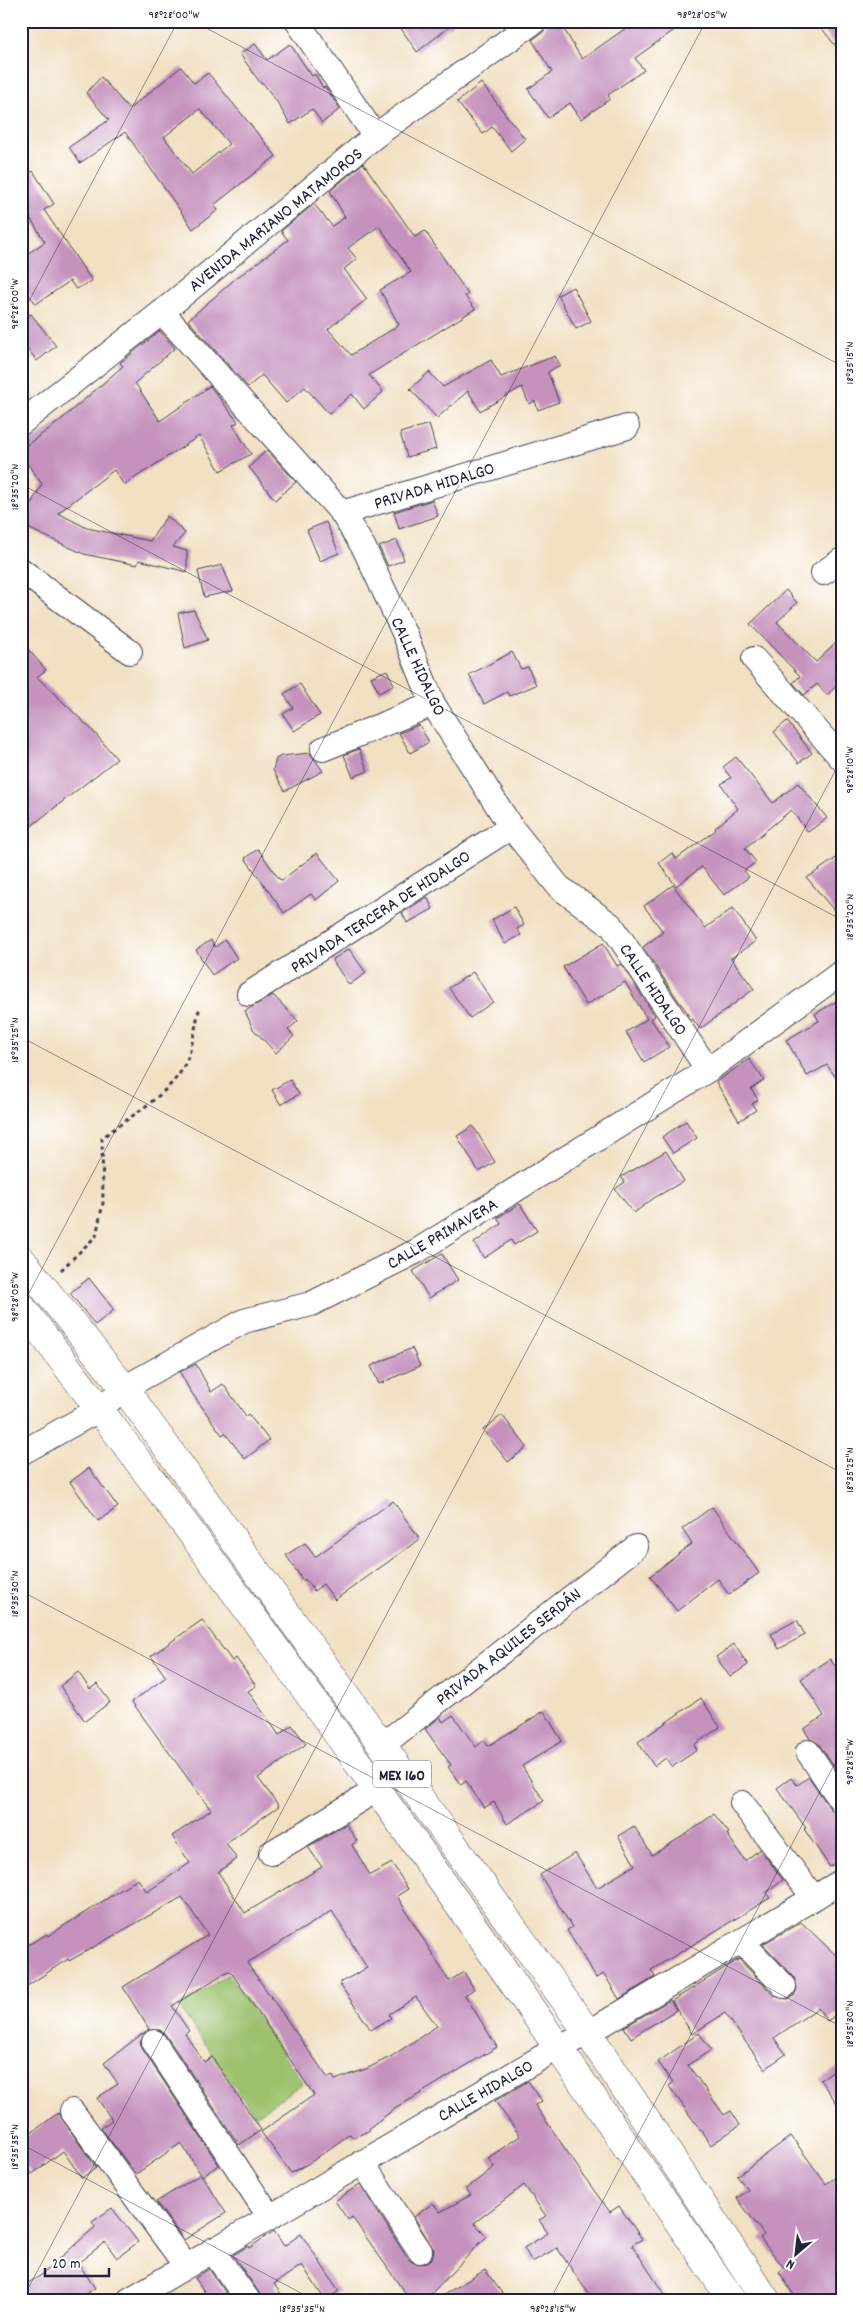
<svg xmlns="http://www.w3.org/2000/svg" width="863" height="2321" font-family="Dekko,sans-serif">
  <style>
    .green { fill: #9bc16c; stroke: #5e7254 }
    .building { fill: #c492bd; fill-rule: evenodd }
    .lines { fill: none; stroke-linecap: round; stroke-linejoin: round }
    .minor-casing { stroke: #413e4f; stroke-width: 26 }
    .major-casing { stroke: #413e4f; stroke-width: 29 }
    .path { stroke: #413e4f; stroke-width: 3; stroke-dasharray: 4 4; stroke-linecap: butt }
    .minor { stroke: #fff; stroke-width: 24 }
    .major { stroke: #fff; stroke-width: 28 }
    .ticks { fill: none; stroke: #22223b; stroke-width: 1; stroke-opacity: 0.45 }
    .labels { text-anchor: middle; stroke-width: 4.5; stroke-linejoin: round; paint-order: stroke }
    .shield { fill: #fff; stroke: #646476; stroke-width: 1 }
    .shield-label { font-size: 16px; font-weight: bold; fill: #22223b }
    .street-label { font-size: 18px; fill: #22223b; stroke: #fff }
    .neatline { fill: none; stroke: #22223b; stroke-width: 2 }
    .ticks-label { font-size: 12px; text-anchor: middle; fill: #22223b }
  </style>
  <rect width="100%" height="100%" fill="#fff"/>
  <filter id="ink" filterUnits="userSpaceOnUse"><feTurbulence type="fractalNoise" baseFrequency=".02" numOctaves="2"/><feDisplacementMap in="SourceGraphic" scale="10" xChannelSelector="R" yChannelSelector="G"/><feConvolveMatrix kernelMatrix="1 2 1 2 8 2 1 2 1" color-interpolation-filters="sRGB"/></filter>
  <filter id="wash" filterUnits="userSpaceOnUse"><feTurbulence type="fractalNoise" baseFrequency=".0096" numOctaves="4" result="noise"/><feDisplacementMap in="SourceGraphic" scale="20" xChannelSelector="R" yChannelSelector="G"/><feGaussianBlur stdDeviation="1.12" result="paint"/><feColorMatrix in="noise" values="0 0 0 0 0 0 0 0 0 0 0 0 0 0 0 0 0 1.4 0 .05"/><feComposite in="paint" operator="in"/></filter>
  <g filter="url(#wash)">
    <rect width="100%" height="100%" fill="#f1e0c2"/>
    <path class="green" d="M228 1974 303 2083 255 2116 179 2007Z"/>
    <g id="blocks">
      <g class="building">
        <path d="M396 21H457L417 52Z"/>
        <path d="M548 21H559L582 59 636 21H687L635 58 644 70 608 95 610 99 581 119 570 103 548 118 528 89 552 72 532 40 543 32Z"/>
        <path d="M816 21H837L842 28V54Z"/>
        <path d="M255 44 267 60 290 44 312 76 315 74 323 88 325 87 340 109 322 123 312 109 290 124 277 102 263 83 261 84 240 54Z"/>
        <path d="M181 67 194 83 208 73 276 156 214 205 218 210 193 229 125 132 80 163 69 147 109 120 86 93 101 77 129 109ZM200 109 229 144 192 174 164 137Z"/>
        <path d="M481 83 525 139 511 151 492 127 483 134 457 102Z"/>
        <path d="M363 163 415 237 425 231 468 294 465 296 475 309 369 375 383 392 364 409 352 394 329 414 305 387 286 403 262 375 248 387 188 320 235 279 288 240 281 231 314 204 332 226 345 217 330 191ZM379 226 411 272 380 290 399 325 351 355 328 329 367 299 344 269 357 259 348 248Z"/>
        <path d="M33 171 54 204 44 210 92 281 76 289 70 281 36 304 21 283V258L45 242 21 203V178Z"/>
        <path d="M573 287 591 321 576 329 558 295Z"/>
        <path d="M31 314 56 346 37 361 21 340V322Z"/>
        <path d="M160 331 175 348 135 383 160 421 210 386 238 422 233 425 251 454 220 471 199 436 124 485 114 470 58 513 87 528 150 541 167 516 185 533 173 547 187 551V572L139 560 137 565 84 554 21 525V521L42 484 21 455V449L56 424 123 366 120 363Z"/>
        <path d="M555 356 560 365 548 372 559 402 538 410 535 401 529 404 522 387 480 411 468 391 437 418 410 389 429 372 443 387 491 360 501 377Z"/>
        <path d="M429 424 436 449 407 457 400 433Z"/>
        <path d="M267 450 296 482 275 500 249 467Z"/>
        <path d="M432 500 438 516 399 529 394 512Z"/>
        <path d="M326 522 339 553 320 561 307 530Z"/>
        <path d="M397 540 404 560 388 566 379 547Z"/>
        <path d="M222 565 233 591 204 597 198 571Z"/>
        <path d="M786 590 797 603 777 622 816 662 842 637V681L827 695 817 684 804 695 793 683 800 676 750 624Z"/>
        <path d="M194 610 208 640 185 648 178 613Z"/>
        <path d="M21 641 46 670 37 677 92 730 117 759 21 834Z"/>
        <path d="M512 652 521 669 528 667 536 685 509 696 507 692 484 704 469 675Z"/>
        <path d="M387 670 394 685 379 693 371 677Z"/>
        <path d="M300 684 320 715 294 731 283 714 293 708 284 694Z"/>
        <path d="M787 721 812 753 799 763 774 732Z"/>
        <path d="M419 725 429 742 410 753 399 733Z"/>
        <path d="M359 749 368 771 353 777 344 755Z"/>
        <path d="M310 753 323 771 285 791 273 770 276 759 281 756Z"/>
        <path d="M736 757 773 803 798 783 827 818 808 832 791 810 745 848 756 862 744 871 749 877 724 895 702 867 676 886 659 863 672 853 676 859 716 830 715 828 738 809 721 784 731 778 723 767Z"/>
        <path d="M258 849 279 879 282 880 317 853 339 881 316 900 311 894 284 913 245 858Z"/>
        <path d="M842 854V920L807 878Z"/>
        <path d="M673 885 705 928 733 908 756 941 731 958 754 989 700 1029 678 1000 643 947 663 932 644 906Z"/>
        <path d="M427 897 433 909 407 923 402 913Z"/>
        <path d="M514 907 524 925 517 929 521 935 505 944 492 920Z"/>
        <path d="M211 940 215 947 225 940 237 958 212 975 196 950Z"/>
        <path d="M603 943 617 966 621 964 655 1016 651 1019 669 1047 644 1062 626 1032 647 1019 625 982 586 1005 563 967Z"/>
        <path d="M349 949 366 973 349 985 332 960Z"/>
        <path d="M473 972 493 1002 470 1018 449 988Z"/>
        <path d="M273 995 298 1021 288 1030 294 1036 276 1053 253 1029 245 1011Z"/>
        <path d="M842 998V1086L827 1065 807 1076 786 1040 819 1021 815 1014Z"/>
        <path d="M749 1059 764 1080 751 1089 758 1100 752 1104 756 1110 739 1121 716 1082Z"/>
        <path d="M290 1080 299 1094 281 1105 272 1090Z"/>
        <path d="M686 1121 697 1138 673 1153 662 1137Z"/>
        <path d="M473 1126 495 1162 479 1172 457 1136Z"/>
        <path d="M666 1151 684 1181 654 1198 634 1213 615 1189 625 1182 621 1177Z"/>
        <path d="M520 1204 537 1231 514 1245 511 1240 484 1258 474 1243 501 1224 497 1218Z"/>
        <path d="M442 1254 458 1280 429 1298 413 1271Z"/>
        <path d="M89 1278 114 1310 95 1325 70 1293Z"/>
        <path d="M412 1348 420 1366 379 1384 371 1366Z"/>
        <path d="M196 1364 211 1392 223 1384 246 1416 248 1414 269 1440 245 1459 225 1433 222 1435 189 1389 180 1372Z"/>
        <path d="M502 1415 527 1447 508 1462 483 1430Z"/>
        <path d="M89 1468 118 1507 98 1521 70 1482Z"/>
        <path d="M393 1501 420 1539 335 1600 323 1584 314 1591 305 1579 303 1581 286 1555 305 1543 315 1557Z"/>
        <path d="M712 1507 759 1573 729 1595 718 1579 677 1611 650 1576 692 1544 682 1529Z"/>
        <path d="M202 1620 232 1661 236 1658 256 1686 248 1691 279 1735 292 1725 306 1744 258 1778 279 1806 226 1843 237 1859 218 1872 245 1913 322 1867 308 1847 346 1824 357 1841 352 1845 370 1875 392 1863 408 1889 397 1896 449 1981 464 1972 474 1989 465 1995 497 2047 393 2110 369 2128 370 2130 353 2138 350 2134 311 2162 291 2173 261 2132 314 2095 231 1972 228 1971 172 2006 189 2031 185 2034 204 2062 212 2057 261 2130 239 2145 165 2034 160 2030H147L149 2029 123 1987 208 1935 182 1897 69 1961 68 1959 21 1990V1949L47 1934 48 1936 138 1879 147 1892 190 1863 172 1836 211 1810 132 1702 166 1677 151 1656ZM332 1911 367 1968 339 1983 371 2030 391 2018 389 2014 416 1997 437 2026 392 2056 366 2069 335 2080 333 2076 328 2078 247 1963Z"/>
        <path d="M797 1620 805 1635 779 1649 771 1634Z"/>
        <path d="M734 1644 748 1665 730 1677 716 1657Z"/>
        <path d="M830 1659 842 1676V1762L834 1766 819 1744 810 1739 804 1729 824 1716 801 1679Z"/>
        <path d="M78 1672 90 1689 97 1684 110 1702 85 1721 60 1686Z"/>
        <path d="M701 1698 720 1727 694 1745 697 1750 672 1767 666 1758 654 1766 638 1742Z"/>
        <path d="M544 1711 562 1741 522 1766 544 1801 507 1824 494 1802 484 1808 466 1781 461 1785 448 1767 451 1765 425 1729 440 1717 443 1722 453 1715 476 1747 484 1740 488 1746Z"/>
        <path d="M809 1777 831 1810 842 1816V1859L830 1867 804 1829 806 1828 777 1788 791 1778 797 1785Z"/>
        <path d="M714 1814 729 1833 727 1834 745 1861 760 1849 783 1880 766 1893 770 1898 651 1970 655 1977 619 1999 604 1974 596 1978 567 1930 572 1927 540 1875 575 1853 597 1888 635 1865 618 1836 634 1826 652 1855 688 1833Z"/>
        <path d="M801 1922 842 1961V2011L827 2021 818 2008 774 2038 786 2054 765 2069 725 2013 692 2034 672 2001 739 1959 774 1996 787 1999 794 1996 797 1989 794 1977 763 1944Z"/>
        <path d="M670 2000 676 2010 631 2038 624 2027Z"/>
        <path d="M146 2031 140 2042 143 2050 219 2165 202 2176 181 2143 136 2174 101 2128 112 2120 97 2098 118 2084 104 2063Z"/>
        <path d="M699 2033 711 2050 688 2065 724 2115 731 2111 740 2125 711 2145 669 2086 673 2083 658 2062Z"/>
        <path d="M842 2064V2110L820 2080Z"/>
        <path d="M528 2081 542 2101 535 2105 590 2185 610 2212 619 2206 642 2239 632 2245 668 2300H593L557 2248 532 2262 524 2248 548 2233 539 2220 546 2216 524 2185 474 2223 487 2236 425 2300H410L352 2217 348 2220 335 2201 360 2184 408 2259 414 2263H427L432 2258 434 2250 414 2217 433 2203 440 2212 471 2195 466 2189 494 2167 488 2158 520 2136 495 2101Z"/>
        <path d="M58 2113 96 2167 82 2178 63 2151 32 2174 21 2159V2151L28 2146 23 2139Z"/>
        <path d="M791 2136 826 2184 842 2173V2293L831 2300H797L779 2272 784 2268 760 2238 764 2235 737 2198 748 2190 737 2176Z"/>
        <path d="M201 2174 226 2213 184 2240 156 2202Z"/>
        <path d="M112 2208 138 2242 117 2258 105 2242 78 2263 95 2288 77 2300H21V2287L40 2276 95 2227 92 2222Z"/>
        <path d="M274 2231 284 2246 301 2234 339 2291 325 2300 302 2265 274 2284 281 2294 272 2300H264L233 2255 248 2246 249 2248Z"/>
        <path d="M209 2269 226 2293 218 2300H210L195 2278Z"/>
        <path d="M485 2270 507 2300H435Z"/>
      </g>
    </g>
  </g>
  <g filter="url(#ink)">
    <use href="#blocks" fill-opacity="0" stroke="#413e4f" stroke-width="1"/>
    <g class="lines">
      <defs>
        <g id="minor">
          <path d="M297 21 375 136"/>
          <path d="M162 312 342 513 364 548 405 635 433 704 511 827 559 887 612 926 708 1070"/>
          <path d="M21 423 162 312 375 136 535 21"/>
          <path d="M342 513 627 427"/>
          <path d="M21 570 130 652"/>
          <path d="M823 573 842 560"/>
          <path d="M754 659 842 759"/>
          <path d="M323 749 433 704"/>
          <path d="M249 994 511 827"/>
          <path d="M21 1453 100 1409 124 1388 244 1321 311 1304 417 1251 708 1070 842 972"/>
          <path d="M381 1746 636 1547"/>
          <path d="M808 1752 842 1802"/>
          <path d="M742 1803 814 1898"/>
          <path d="M271 1853 378 1789"/>
          <path d="M742 1942 784 1986"/>
          <path d="M154 2042 269 2216"/>
          <path d="M72 2111 186 2266"/>
          <path d="M362 2162 420 2251"/>
          <path d="M212 2250 248 2300"/>
          <path d="M129 2300 559 2047 588 2033 842 1881"/>
        </g>
        <g id="major">
          <path d="M21 1259 124 1388 444 1831 588 2033 766 2300"/>
          <path d="M21 1306C269 1630 502 1964 732 2300"/>
        </g>
      </defs>
      <use href="#minor" class="minor-casing"/>
      <use href="#major" class="major-casing"/>
      <path class="path" d="M61 1270 96 1236 103 1203 102 1138C127 1118 169 1095 184 1066 193 1049 195 1025 200 1006"/>
      <use href="#minor" class="minor"/>
      <use href="#major" class="major"/>
    </g>
  </g>
  <path class="ticks" d="M193 21 842 366M21 316 178 21M21 484 842 920M21 1037 842 1473M21 1308 706 21M21 1591 842 2027M21 2144 314 2300M22 2300 842 758M550 2300 842 1750"/>
  <g class="labels">
    <rect class="shield" x="373" y="1760.5" width="58" height="27" rx="4"/>
    <g class="shield-label">
      <text x="402" y="1780">MEX 160</text>
    </g>
    <g class="street-label">
      <text transform="translate(275 219) rotate(-39)" y="6">AVENIDA MARIANO MATAMOROS</text>
      <text transform="translate(434 485) rotate(-17)" y="6">PRIVADA HIDALGO</text>
      <text transform="translate(419 666) rotate(65)" y="6">CALLE HIDALGO</text>
      <text transform="translate(380 911) rotate(-33)" y="6">PRIVADA TERCERA DE HIDALGO</text>
      <text transform="translate(654 989) rotate(56)" y="6">CALLE HIDALGO</text>
      <text transform="translate(442 1233) rotate(-30)" y="6">CALLE PRIMAVERA</text>
      <text transform="translate(508 1646) rotate(-38)" y="6">PRIVADA AQUILES SERDÁN</text>
      <text transform="translate(485 2090) rotate(-30)" y="6">CALLE HIDALGO</text>
    </g>
  </g>
  <rect width="863" height="2321" fill="none" stroke="#fff" stroke-width="55"/>
  <g transform="translate(796 2254) rotate(208)" stroke="#ffffff" stroke-width="4" paint-order="stroke">
  <path d="M0-4L9 19L0 12L-9 19Z" fill="#22223b"/>
  <text y="-8" font-size="14" font-weight="bold" text-anchor="middle" fill="#22223b">N</text>
  </g>
  <path d="M45 2268v8h64v-8" fill="none" stroke="#22223b" stroke-width="2.5"/>
  <text x="52" y="2268" font-size="15" fill="#22223b" stroke="#ffffff" stroke-width="4" paint-order="stroke">20 m</text>
  <rect x="28" y="28" width="808" height="2266" class="neatline"/>
  <g class="ticks-label">
    <text x="174" y="18">98°28'00"W</text>
    <text x="702" y="18">98°28'05"W</text>
    <text transform="translate(14 304) rotate(-90)" y="4">98°28'00"W</text>
    <text transform="translate(849 363) rotate(-90)" y="4">18°35'15"N</text>
    <text transform="translate(14 487) rotate(-90)" y="4">18°35'20"N</text>
    <text transform="translate(849 770) rotate(-90)" y="4">98°28'10"W</text>
    <text transform="translate(849 917) rotate(-90)" y="4">18°35'20"N</text>
    <text transform="translate(14 1040) rotate(-90)" y="4">18°35'25"N</text>
    <text transform="translate(14 1297) rotate(-90)" y="4">98°28'05"W</text>
    <text transform="translate(849 1470) rotate(-90)" y="4">18°35'25"N</text>
    <text transform="translate(14 1594) rotate(-90)" y="4">18°35'30"N</text>
    <text transform="translate(849 1762) rotate(-90)" y="4">98°28'15"W</text>
    <text transform="translate(849 2024) rotate(-90)" y="4">18°35'30"N</text>
    <text transform="translate(14 2147) rotate(-90)" y="4">18°35'35"N</text>
    <text x="302" y="2312">18°35'35"N</text>
    <text x="553" y="2312">98°28'15"W</text>
  </g>
</svg>
